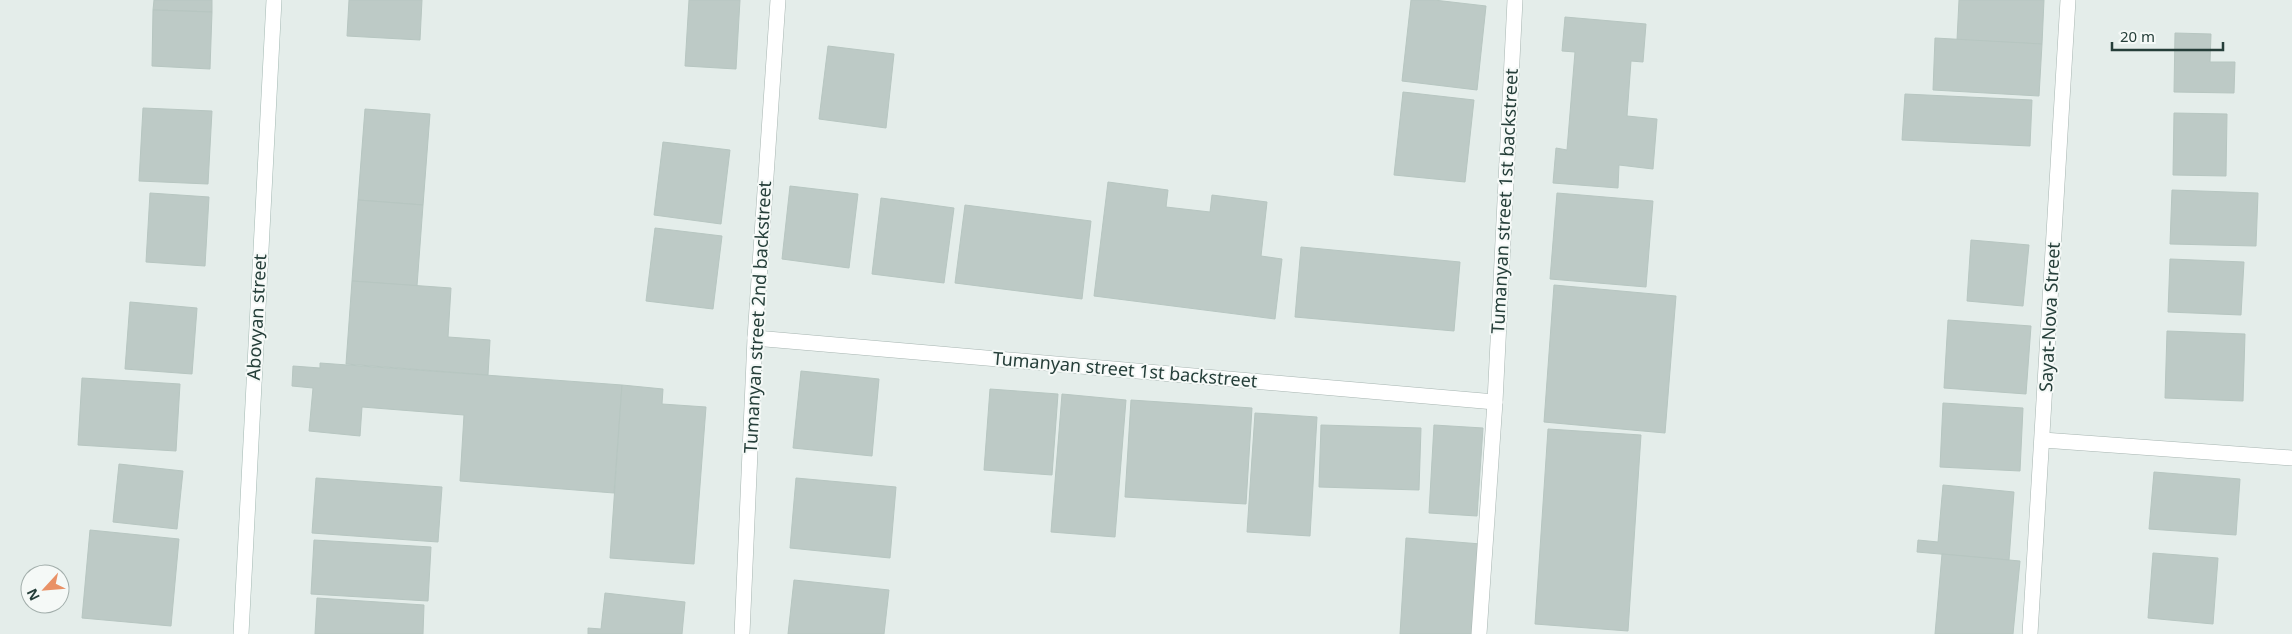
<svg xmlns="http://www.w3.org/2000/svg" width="2292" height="634" font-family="'Noto Sans',sans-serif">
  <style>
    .building { fill: #bdcac6; stroke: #b7c6c1 }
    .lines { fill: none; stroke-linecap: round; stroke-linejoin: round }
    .minor-casing { stroke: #a7b5b1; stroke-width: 16 }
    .tertiary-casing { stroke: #a7b5b1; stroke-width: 16 }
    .secondary-casing { stroke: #a3b8b2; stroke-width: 16 }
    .minor { stroke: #fff; stroke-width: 15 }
    .tertiary { stroke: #fff; stroke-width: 15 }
    .secondary { stroke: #fff; stroke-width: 15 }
    .labels { text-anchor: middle; stroke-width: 4; stroke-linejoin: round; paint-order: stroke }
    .street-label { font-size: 18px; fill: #253e39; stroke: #f5f9f7 }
  </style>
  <rect width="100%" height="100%" fill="#e4edea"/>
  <g class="building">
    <path d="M154 0H212V12L153 10Z"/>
    <path d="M349 0H422L420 40 347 36Z"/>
    <path d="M689 0H740L736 69 685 66Z"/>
    <path d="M1411 0H1434L1486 6 1477 90 1402 81Z"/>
    <path d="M1959 0H2044L2042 44 1957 40Z"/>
    <path d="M153 10 212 12 210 69 152 66Z"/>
    <path d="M1565 17 1646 24 1643 62 1631 61 1627 116 1657 119 1653 169 1619 165 1618 188 1553 183 1556 148 1567 150 1575 52 1562 51Z"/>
    <path d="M2175 33 2211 34 2210 62H2235L2234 93 2174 92Z"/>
    <path d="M1935 38 2042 44 2039 96 1933 90Z"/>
    <path d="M828 46 894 54 886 128 819 119Z"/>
    <path d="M1403 92 1474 100 1465 182 1394 175Z"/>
    <path d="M1905 94 2032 100 2030 146 1902 140Z"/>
    <path d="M143 108 212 111 208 184 139 181Z"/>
    <path d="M365 109 430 114 423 205 358 200Z"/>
    <path d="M2174 113 2227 114 2226 176 2173 175Z"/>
    <path d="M663 142 730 150 721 224 654 215Z"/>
    <path d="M1108 182 1168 190 1166 207 1210 212 1212 195 1267 202 1261 256 1282 259 1275 319 1094 296Z"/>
    <path d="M790 186 858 194 849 268 782 259Z"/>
    <path d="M2172 190 2258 193 2256 246 2170 244Z"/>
    <path d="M150 193 209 197 205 266 146 262Z"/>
    <path d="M1557 193 1653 201 1646 287 1550 279Z"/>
    <path d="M881 198 954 208 944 283 872 274Z"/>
    <path d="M358 200 423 205 417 286 352 281Z"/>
    <path d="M965 205 1091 221 1082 299 955 283Z"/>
    <path d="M655 228 722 236 713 309 646 301Z"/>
    <path d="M1971 240 2029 245 2023 306 1967 301Z"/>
    <path d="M1301 247 1460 262 1454 331 1295 317Z"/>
    <path d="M2170 259 2244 262 2241 315 2168 312Z"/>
    <path d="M352 281 451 288 448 337 490 340 488 375 346 364Z"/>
    <path d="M1554 285 1676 296 1665 433 1544 422Z"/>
    <path d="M130 302 197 308 192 374 125 369Z"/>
    <path d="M1948 320 2031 326 2026 394 1944 388Z"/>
    <path d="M2167 331 2245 334 2243 401 2165 398Z"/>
    <path d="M320 363 622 385 614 493 460 481 464 415 362 407 360 436 309 431 313 388 292 386 293 366 320 368Z"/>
    <path d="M801 371 879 379 872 456 793 448Z"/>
    <path d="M82 378 180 384 176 451 78 445Z"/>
    <path d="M622 385 663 389 662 404 706 407 694 564 610 558Z"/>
    <path d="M990 389 1058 394 1052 475 984 470Z"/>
    <path d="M1062 394 1126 400 1115 537 1051 532Z"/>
    <path d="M1131 400 1252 408 1246 504 1125 497Z"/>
    <path d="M1943 403 2023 408 2020 471 1940 467Z"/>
    <path d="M1255 413 1317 417 1310 536 1247 532Z"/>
    <path d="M1321 425 1421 428 1419 490 1319 487Z"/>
    <path d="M1434 425 1483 428 1477 516 1429 513Z"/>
    <path d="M1548 429 1641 435 1628 631 1535 624Z"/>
    <path d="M119 464 183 471 177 529 113 522Z"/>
    <path d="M2154 472 2240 479 2236 535 2149 529Z"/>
    <path d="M316 478 442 487 438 542 312 533Z"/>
    <path d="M796 478 896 487 890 558 790 548Z"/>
    <path d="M1943 485 2014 492 2009 560 1917 552 1918 540 1938 542Z"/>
    <path d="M90 530 179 539 171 626 82 618Z"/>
    <path d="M1406 538 1481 544 1475 634H1400Z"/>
    <path d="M314 540 431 547 428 601 311 594Z"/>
    <path d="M2153 553 2218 558 2213 624 2148 618Z"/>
    <path d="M1942 554 2020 561 2013 634H1935Z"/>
    <path d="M794 580 889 590 884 634H788Z"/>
    <path d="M605 593 685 602 682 634H588V628L601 629Z"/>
    <path d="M317 598 424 605 423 634H315Z"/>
  </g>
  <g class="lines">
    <defs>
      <g id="minor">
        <path d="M755 338 1495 402"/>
        <path d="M2043 440 2292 458"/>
        <path d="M742 634 755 338 778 0"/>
        <path d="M1479 634 1495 402 1515 0"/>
      </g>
      <path id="tertiary" d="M2030 634 2068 0"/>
      <path id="secondary" d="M241 634 274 0"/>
    </defs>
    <use href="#minor" class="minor-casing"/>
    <use href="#tertiary" class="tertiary-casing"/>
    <use href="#secondary" class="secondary-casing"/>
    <use href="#minor" class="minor"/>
    <use href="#tertiary" class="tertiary"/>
    <use href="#secondary" class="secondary"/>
  </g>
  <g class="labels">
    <g class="street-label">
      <text transform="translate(1505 201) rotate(-87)" y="6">Tumanyan street 1st backstreet</text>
      <text transform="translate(257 317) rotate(-87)" y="6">Abovyan street</text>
      <text transform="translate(758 317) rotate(-87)" y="6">Tumanyan street 2nd backstreet</text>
      <text transform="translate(2050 317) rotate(-87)" y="6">Sayat-Nova Street</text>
      <text transform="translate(1125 370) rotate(5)" y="6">Tumanyan street 1st backstreet</text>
    </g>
  </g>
  <g transform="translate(45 589) rotate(244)"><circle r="24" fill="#f5f9f7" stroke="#a2aeab"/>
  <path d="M0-4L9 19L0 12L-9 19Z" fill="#e99166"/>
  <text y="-8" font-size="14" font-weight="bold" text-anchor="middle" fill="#253e39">N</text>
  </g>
  <path d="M2112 42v8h111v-8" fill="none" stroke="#253e39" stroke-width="2.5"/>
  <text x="2120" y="42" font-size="15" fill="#253e39" stroke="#f5f9f7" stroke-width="4" paint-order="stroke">20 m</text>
</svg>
